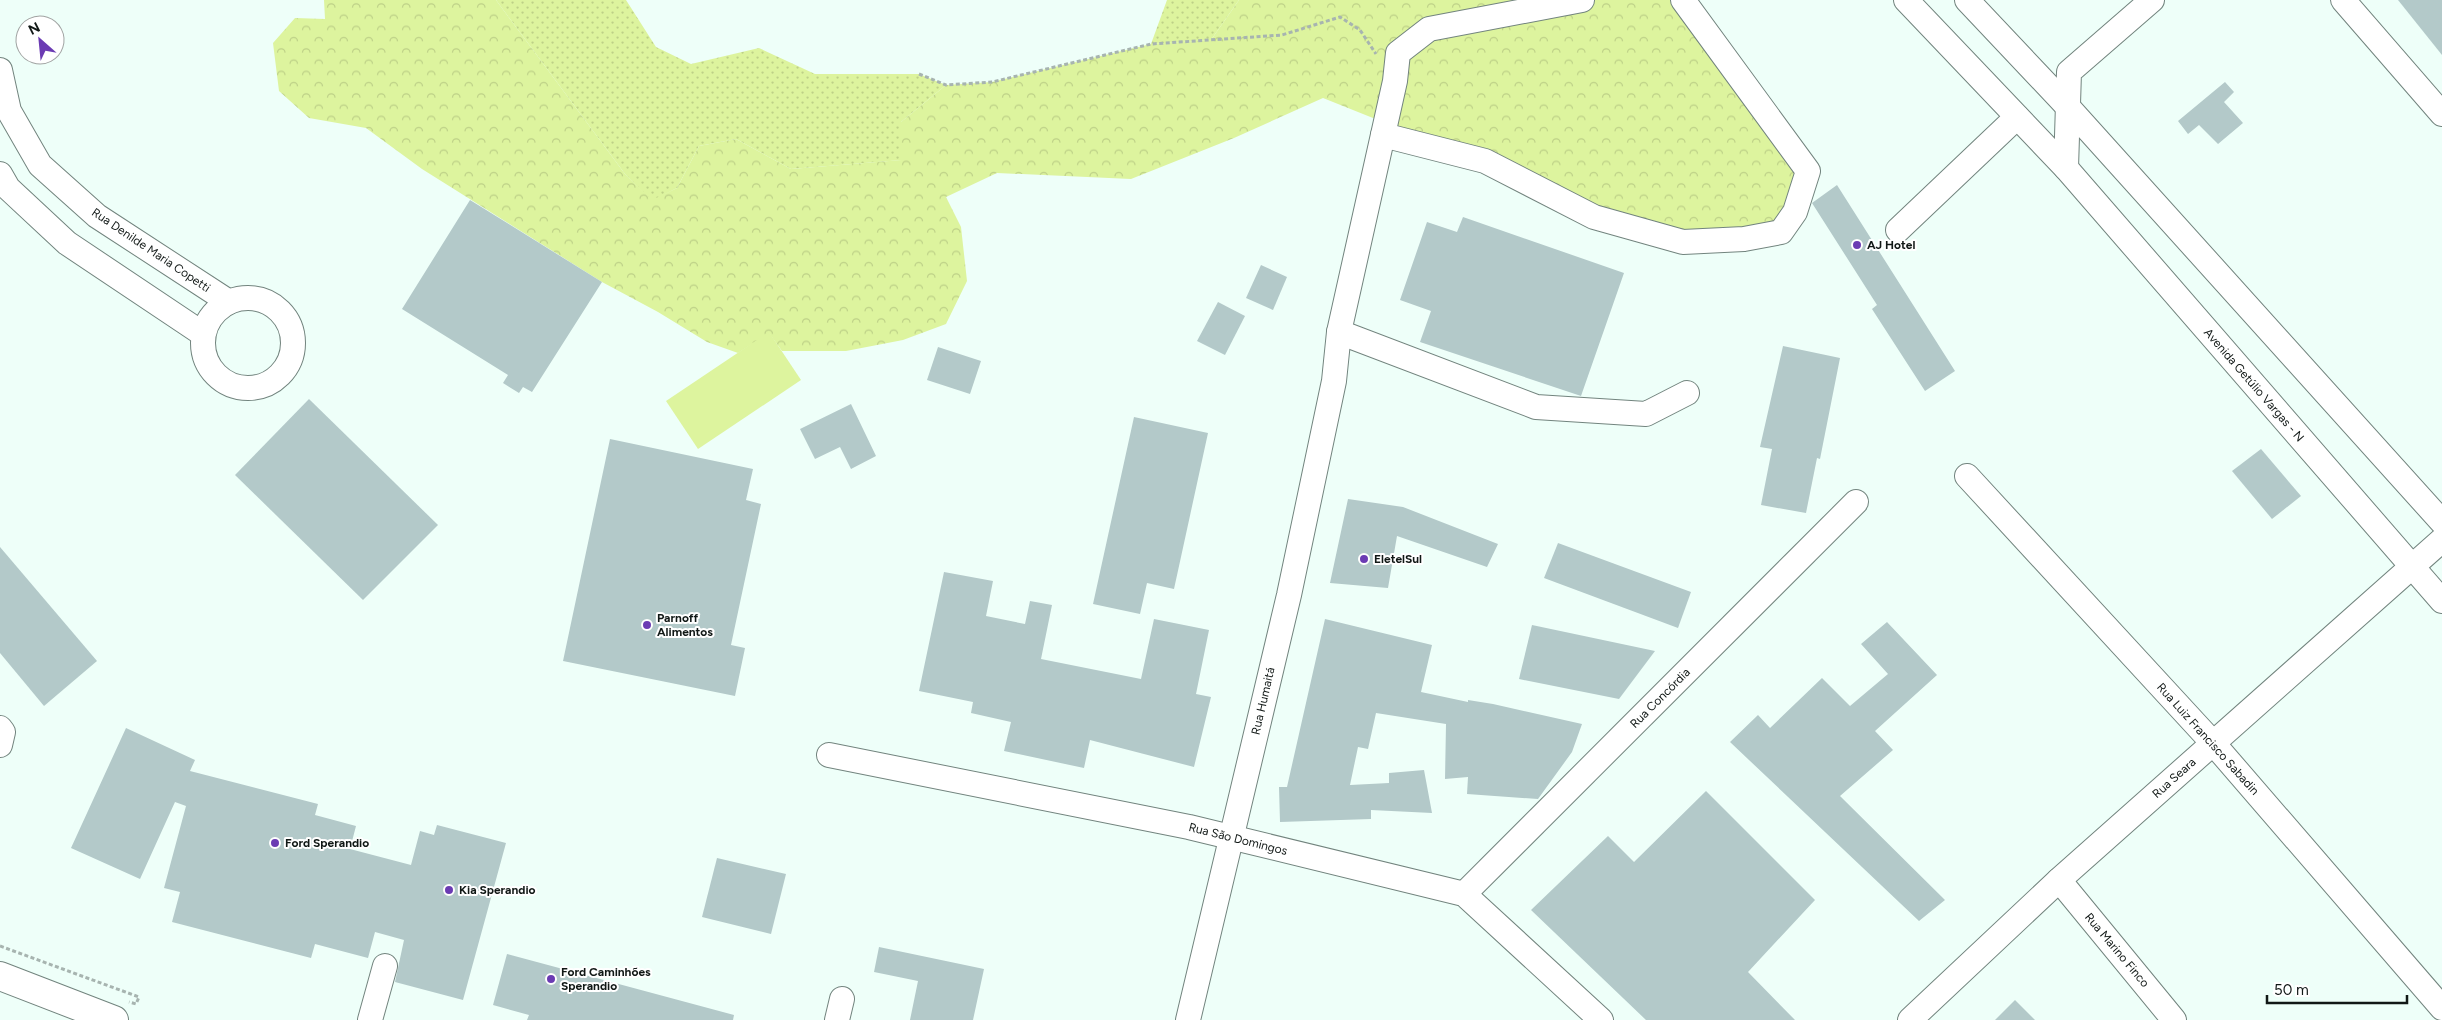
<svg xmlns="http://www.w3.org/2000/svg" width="2442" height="1020" font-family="Figtree,sans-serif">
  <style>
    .grass { fill: url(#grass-dots) }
    .forest { fill: url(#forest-crowns) }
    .pitch { fill: #ddf49e }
    .building { fill: #b3c9c9 }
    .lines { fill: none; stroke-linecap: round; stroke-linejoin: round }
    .minor-casing { stroke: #72847e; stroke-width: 26 }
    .major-casing { stroke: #72847e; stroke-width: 30 }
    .path { stroke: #a7b4b0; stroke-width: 3; stroke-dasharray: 4 2.5; stroke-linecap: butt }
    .minor { stroke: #fff; stroke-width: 24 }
    .major { stroke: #fff; stroke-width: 28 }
    .poi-dot { fill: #6b3bb3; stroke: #fff; stroke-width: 2 }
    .labels { text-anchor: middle; stroke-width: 4; stroke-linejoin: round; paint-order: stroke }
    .poi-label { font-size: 12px; font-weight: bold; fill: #111816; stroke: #fff; text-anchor: start }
    .street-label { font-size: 12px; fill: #111816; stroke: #fff }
  </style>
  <defs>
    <pattern id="grass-dots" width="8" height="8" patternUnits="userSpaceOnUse" patternTransform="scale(1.25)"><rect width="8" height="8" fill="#ddf49e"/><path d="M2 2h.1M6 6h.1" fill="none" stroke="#bdd087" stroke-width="1.8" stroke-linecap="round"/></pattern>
    <pattern id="forest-crowns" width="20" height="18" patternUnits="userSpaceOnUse" patternTransform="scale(1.25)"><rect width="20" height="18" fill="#ddf49e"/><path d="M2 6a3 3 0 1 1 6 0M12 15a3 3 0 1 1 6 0" fill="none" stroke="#bdd087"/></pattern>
  </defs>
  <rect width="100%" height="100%" fill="#eefff9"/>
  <g class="grass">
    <path d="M496 0H626L656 47 691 64 759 48 815 74H919L946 85 901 122 902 160 791 169 736 139 699 146 677 188 652 201 625 174Z"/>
    <path d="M1167 0H1239L1211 40 1151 44Z"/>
  </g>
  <path class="forest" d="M324 0H496L625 174 652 200 677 188 699 146 736 139 791 169 901 160V122L946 85 992 82 1151 44 1211 40 1239 0H1683L1808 171 1781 232 1683 242 1323 98 1234 138 1131 179 997 173 946 197 961 227 967 281 946 324 903 340 846 351H782L769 333 738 353 707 342 658 312 602 282 422 169 366 128 309 118 279 91 273 43 295 18 325 19Z"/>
  <path class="pitch" d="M769 332 801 380 698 449 666 401Z"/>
  <g class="building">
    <path d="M2398 0H2442V55Z"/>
    <path d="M2225 82 2234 92 2224 102 2243 123 2218 144 2199 125 2188 134 2178 121Z"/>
    <path d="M1837 185 1955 371 1925 391 1872 309 1877 305 1812 203Z"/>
    <path d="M470 200 602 282 532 392 523 387 519 393 503 383 508 375 402 309Z"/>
    <path d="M1463 217 1624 273 1581 396 1420 342 1431 311 1400 300 1427 222 1457 232Z"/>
    <path d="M1261 265 1287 277 1273 310 1246 298Z"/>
    <path d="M1218 302 1245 316 1225 355 1197 341Z"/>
    <path d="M1783 346 1840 358 1820 459 1817 458 1806 513 1761 505 1772 449 1760 447Z"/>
    <path d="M938 347 981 361 970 394 927 380Z"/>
    <path d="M309 399 438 525 363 600 235 475Z"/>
    <path d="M851 404 876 456 851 469 840 447 815 459 800 429Z"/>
    <path d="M1134 417 1208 433 1174 589 1147 583 1140 614 1093 604Z"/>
    <path d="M610 439 753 469 746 500 761 504 731 645 745 648 735 696 563 661Z"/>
    <path d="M2261 449 2301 496 2272 519 2232 471Z"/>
    <path d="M1348 499 1403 507 1498 544 1487 567 1397 536 1388 588 1330 583Z"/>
    <path d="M1558 543 1691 592 1678 628 1544 578Z"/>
    <path d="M0 547 97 661 44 706 0 653Z"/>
    <path d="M944 572 993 581 986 616 1025 624 1030 601 1052 605 1041 659 1141 679 1154 619 1209 630 1196 694 1211 697 1194 767 1090 740 1084 768 1004 751 1011 722 971 713 973 702 919 691Z"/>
    <path d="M1325 619 1432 645 1421 692 1468 702V700L1493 704 1582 724 1572 752 1538 799 1467 794 1468 777 1445 779 1446 724 1376 713 1368 749 1358 747 1350 785 1389 783V773L1424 770 1432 813 1371 810V819L1280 822 1279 787H1287Z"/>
    <path d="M1887 622 1937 675 1875 731 1893 750 1840 796 1945 900 1919 921 1730 742 1758 715 1770 728 1822 678 1850 706 1888 674 1861 644Z"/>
    <path d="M1532 625 1655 651 1619 699 1519 679Z"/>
    <path d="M126 728 195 760 190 771 318 804 315 815 356 826 350 849 411 865 420 831 434 835 437 825 506 843 463 1000 395 982 404 940 375 932 368 958 315 944 311 958 172 922 180 892 164 888 186 806 175 802 140 879 71 848Z"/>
    <path d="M1706 791 1815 900 1748 972 1795 1020H1646L1531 910 1608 836 1634 862Z"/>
    <path d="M717 858 786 874 771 934 702 917Z"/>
    <path d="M879 947 984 969 973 1020H910L918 981 874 972Z"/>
    <path d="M507 954 734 1015 733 1020H527L529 1015 493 1005Z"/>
    <path d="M2015 1000 2035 1020H1995Z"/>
  </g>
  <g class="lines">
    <defs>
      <g id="minor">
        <path d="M1906 0 2066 168 2442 601"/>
        <path d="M1967 0 2068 107 2442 522"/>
        <path d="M2343 0 2442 114"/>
        <path d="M0 70 9 111 40 165 97 216 229 302"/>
        <path d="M1383 135 1485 161 1594 217 1683 242 1744 239 1781 232 1795 212 1808 171 1683 0"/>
        <path d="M2066 168 2069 72 2152 0"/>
        <path d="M0 174 8 188 67 243 203 334"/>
        <path d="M1898 230 2017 117"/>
        <circle cx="248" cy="343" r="45"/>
        <path d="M1339 332 1536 407 1646 414 1687 393"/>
        <path d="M1967 476 2213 743 2442 1008"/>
        <path d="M0 728 3 732 0 745"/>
        <path d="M829 755 1189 827 1464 894 1601 1020"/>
        <path d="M2059 880 2174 1020"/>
        <path d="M1464 894 1856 502"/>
        <path d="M370 1020 385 966"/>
        <path d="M837 1020 842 999"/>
        <path d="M1188 1020 1289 595 1334 381 1339 332 1395 81 1398 53 1429 29 1582 0"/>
        <path d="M1910 1020 2059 880 2442 540"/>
      </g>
      <path id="major" d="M0 976 114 1020"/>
    </defs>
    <use href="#minor" class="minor-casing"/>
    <use href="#major" class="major-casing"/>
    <g class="path">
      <path d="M919 74 946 85 992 82 1151 44 1282 35 1340 17 1360 30 1376 54"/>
      <path d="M0 946 139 997 136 1004 129 1002"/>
    </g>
    <use href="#minor" class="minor"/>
    <use href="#major" class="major"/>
  </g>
  <g class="poi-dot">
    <circle cx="1857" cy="245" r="5"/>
    <circle cx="1364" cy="559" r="5"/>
    <circle cx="647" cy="625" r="5"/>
    <circle cx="275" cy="843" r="5"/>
    <circle cx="449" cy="890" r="5"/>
    <circle cx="551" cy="979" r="5"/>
  </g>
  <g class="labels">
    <g class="poi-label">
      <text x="1867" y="249">AJ Hotel</text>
      <text x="1374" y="563">EletelSul</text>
      <text x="657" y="622">Parnoff<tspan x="657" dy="14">Alimentos</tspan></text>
      <text x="285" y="847">Ford Sperandio</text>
      <text x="459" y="894">Kia Sperandio</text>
      <text x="561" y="976">Ford Caminhões<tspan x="561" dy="14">Sperandio</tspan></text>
    </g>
    <g class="street-label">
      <text transform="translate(151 250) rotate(34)" y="4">Rua Denilde Maria Copetti</text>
      <text transform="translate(2254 385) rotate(49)" y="4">Avenida Getúlio Vargas - N</text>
      <text transform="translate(1660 698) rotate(-45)" y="4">Rua Concórdia</text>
      <text transform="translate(1263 701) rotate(-77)" y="4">Rua Humaitá</text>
      <text transform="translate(2208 739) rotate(48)" y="4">Rua Luiz Francisco Sabadin</text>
      <text transform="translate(2174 778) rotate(-42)" y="4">Rua Seara</text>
      <text transform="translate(1238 839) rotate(14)" y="4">Rua São Domingos</text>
      <text transform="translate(2117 950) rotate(50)" y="4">Rua Marino Finco</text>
    </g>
  </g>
  <g transform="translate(40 40) rotate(333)"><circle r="24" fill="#ffffff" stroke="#a0a3a2"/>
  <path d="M0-4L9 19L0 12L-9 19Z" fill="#6b3bb3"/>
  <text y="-8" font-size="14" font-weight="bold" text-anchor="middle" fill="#111816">N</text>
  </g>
  <path d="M2267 995v8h140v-8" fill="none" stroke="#111816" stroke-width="2.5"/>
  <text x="2274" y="995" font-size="15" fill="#111816" stroke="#ffffff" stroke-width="4" paint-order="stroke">50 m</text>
</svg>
